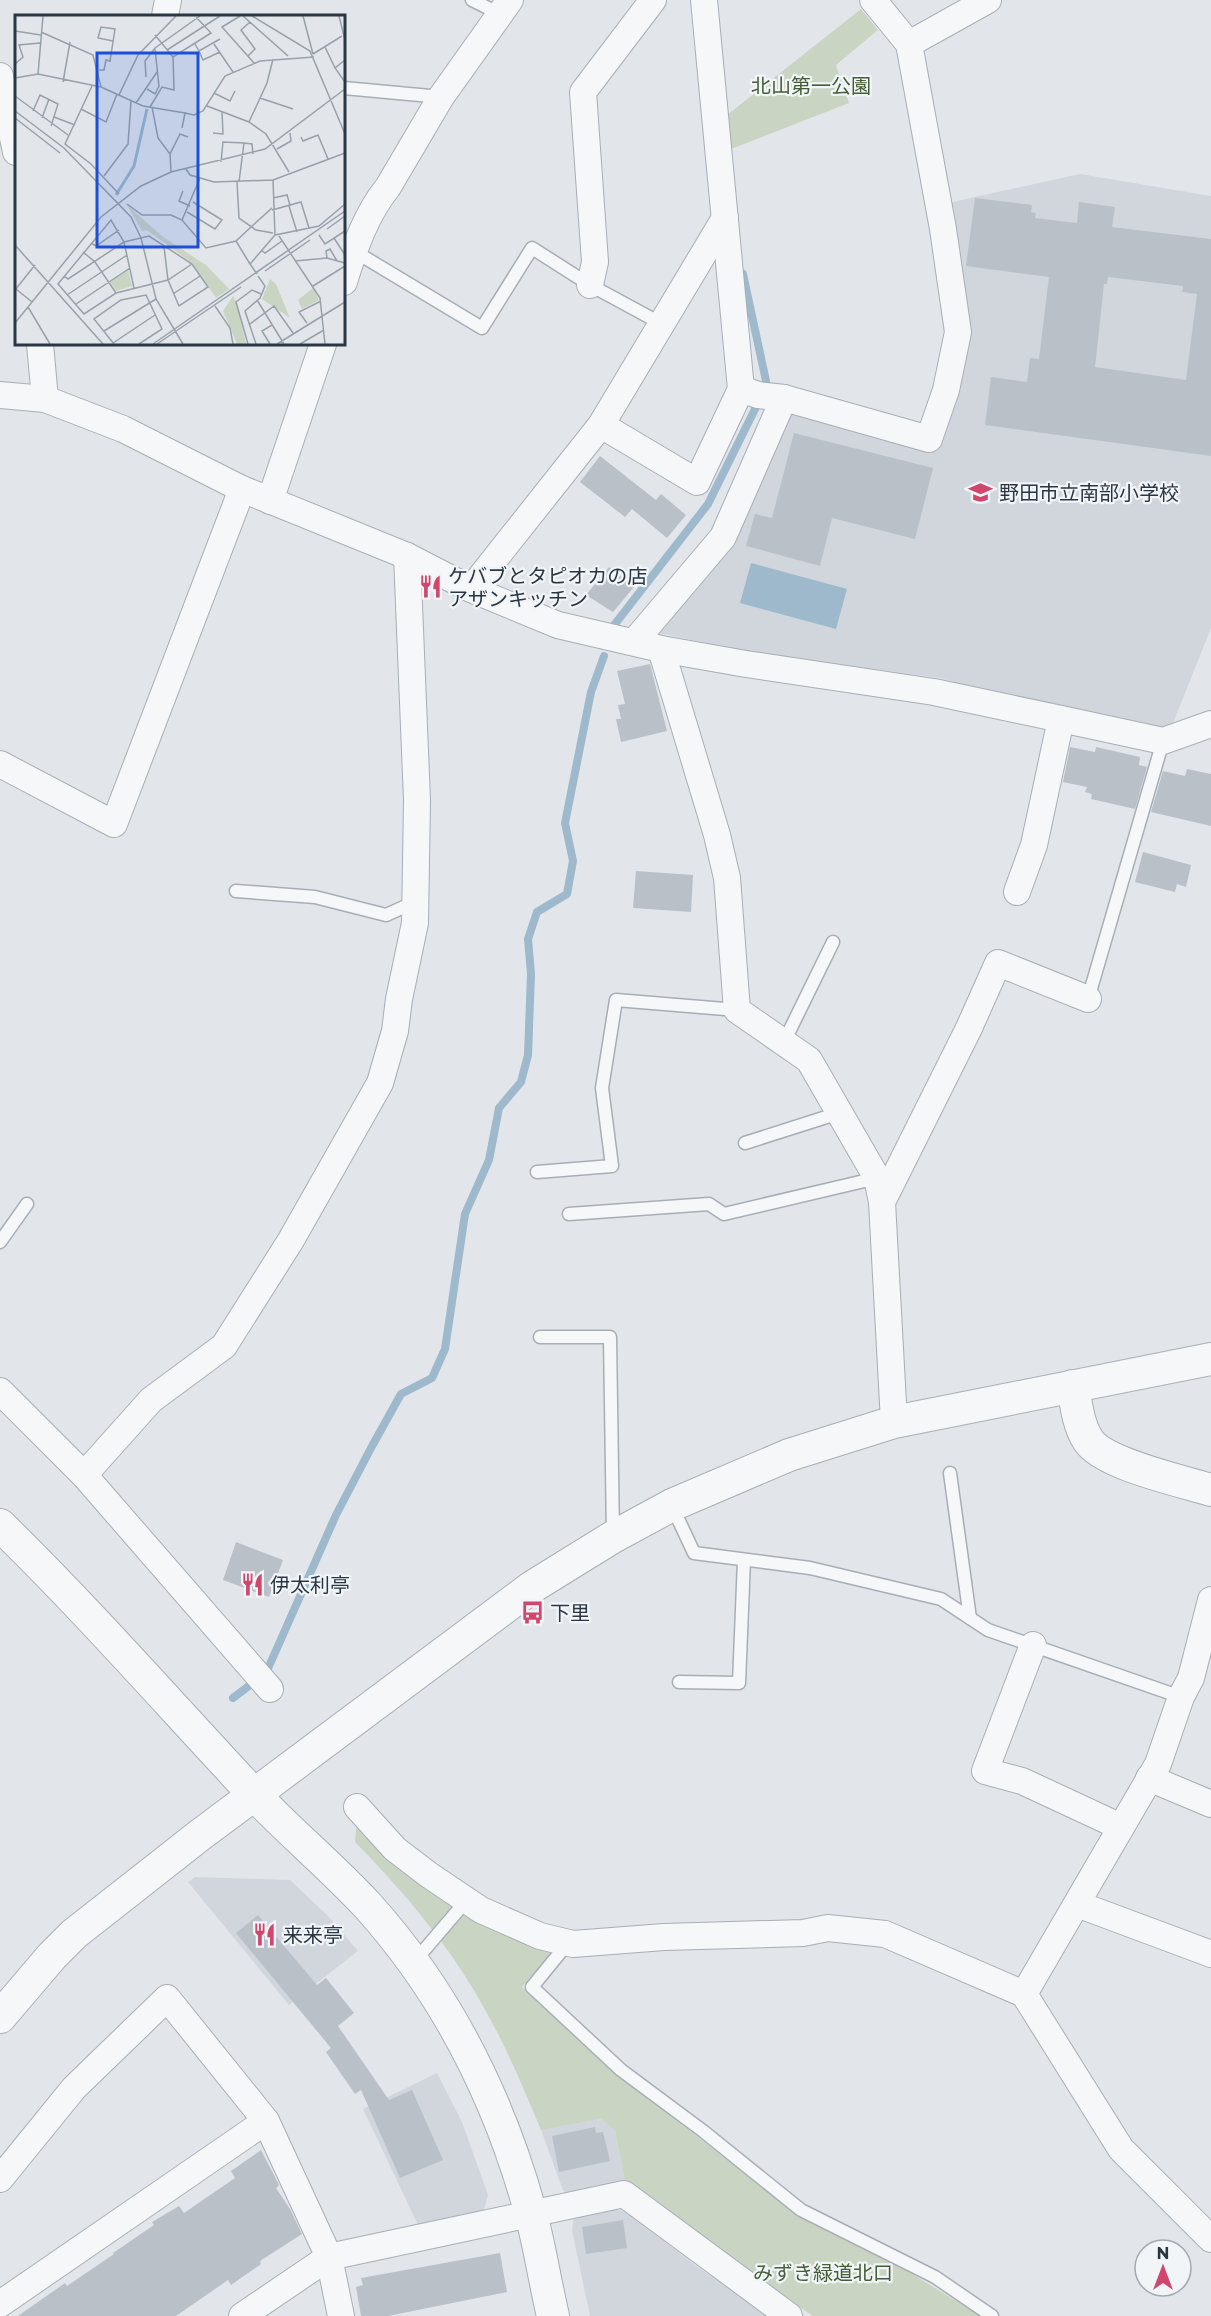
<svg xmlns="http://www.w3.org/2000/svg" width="1211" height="2316" font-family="Montserrat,'Noto Sans JP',sans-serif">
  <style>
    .built { fill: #d0d6dc }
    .green { fill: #cad4c3 }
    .water { fill: #9db9cb }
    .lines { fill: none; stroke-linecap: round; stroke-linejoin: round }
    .stream { stroke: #9db9cb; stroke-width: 8 }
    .building { fill: #b9c0c8; fill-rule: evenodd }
    .service-casing { stroke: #a7aeb5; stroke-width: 15 }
    .minor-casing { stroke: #a7aeb5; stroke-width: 28 }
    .tertiary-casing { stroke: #a7aeb5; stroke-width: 34 }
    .service { stroke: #f5f7f9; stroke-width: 12 }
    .minor { stroke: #f5f7f9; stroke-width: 26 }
    .tertiary { stroke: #f5f7f9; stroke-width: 32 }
    .labels { text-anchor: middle; stroke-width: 4.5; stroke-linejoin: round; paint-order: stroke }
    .park-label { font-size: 20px; fill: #445f37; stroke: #f2f5f8 }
    .poi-label { font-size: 20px; fill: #2a3643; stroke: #f2f5f8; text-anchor: start }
    .inset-river { fill: none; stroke: #9db9cb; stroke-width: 3 }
    .inset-road { fill: none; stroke: #98a0a8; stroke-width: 1.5 }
    .view { fill: #1d4ed8; fill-opacity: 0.15; stroke: #1d4ed8; stroke-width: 3 }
    .inset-edge { fill: none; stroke: #2a3643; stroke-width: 3 }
  </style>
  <rect width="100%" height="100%" fill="#e2e6eb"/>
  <g class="built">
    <path d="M1080 174 1211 196V628L1171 728 1075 716 940 678 755 653 653 632 786 410 934 447 965 330 948 203Z"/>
    <path d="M195 1877 290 1880 328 1916 358 1951 289 2005 188 1882Z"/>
    <path d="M437 2073 462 2122 488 2195 483 2213 419 2227 363 2109Z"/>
    <path d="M601 2119 615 2131 625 2181 568 2194 563 2190 541 2130Z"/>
    <path d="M612 2209 624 2211 699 2268 769 2316H590L572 2230 574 2217Z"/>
  </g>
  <g class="green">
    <path d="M861 9 878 30 836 65 849 103 726 151 722 119Z"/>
    <path d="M357 1818 550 1951 549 1956 522 1987 614 2073 789 2207 912 2274 981 2316H813L714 2249 625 2181 615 2131 601 2119 541 2130C525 2092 509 2053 489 2017 455 1952 406 1894 355 1842Z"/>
  </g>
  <path class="water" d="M751 563 847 589 836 629 740 603Z"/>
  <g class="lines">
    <g class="stream">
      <path d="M743 274 766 381"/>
      <path d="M615 624 708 504 757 405"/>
      <path d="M233 1698 266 1673 336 1515 371 1448 401 1394 432 1378 445 1349 465 1214 489 1160 499 1108 521 1082 528 1055 531 974 528 939 537 912 567 894 573 861 565 823 591 692 604 656"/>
    </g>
  </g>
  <g class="building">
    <path d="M975 198 1032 205 1031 212 1036 213 1035 218 1077 223 1079 202 1115 207 1112 227 1211 239V456L985 425 991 377 1027 382 1030 358 1039 359 1049 277 966 266ZM1108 277 1183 286 1182 292 1197 294 1186 380 1095 367 1104 284H1107Z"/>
    <path d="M794 433 933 468 915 539 832 518 820 566 746 546 755 514 772 518Z"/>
    <path d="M600 456 656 500 661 494 686 515 667 538 632 509 625 517 580 482Z"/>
    <path d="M609 567 634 587 613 612 586 595Z"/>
    <path d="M650 664 667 731 621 742 616 719H621L618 705 625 704 617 671Z"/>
    <path d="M1070 747 1095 752 1096 747 1140 757 1139 765 1147 767 1135 809 1091 799 1092 794 1085 792 1087 787 1063 782Z"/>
    <path d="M1187 769 1211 774V826L1151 812 1163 771 1185 776Z"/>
    <path d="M1143 852 1191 865 1186 887 1177 884 1175 892 1135 882Z"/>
    <path d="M636 871 693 875 691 912 633 908Z"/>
    <path d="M236 1542 283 1560 269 1597 223 1580Z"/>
    <path d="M258 1915 317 1985 326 1978 354 2013 338 2026 389 2100 412 2090 443 2160 400 2178 361 2090 355 2094 326 2052 331 2048 236 1933Z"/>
    <path d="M595 2127 596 2133 603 2132 610 2161 559 2172 552 2136Z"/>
    <path d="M261 2150 279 2185 276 2188 290 2209 302 2234 260 2261 261 2264 231 2285 228 2280 176 2316H18L65 2283 67 2286 114 2254 113 2253 154 2225 152 2222 179 2206 184 2213 235 2178 231 2171Z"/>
    <path d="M623 2220 627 2248 586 2254 582 2227Z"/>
    <path d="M500 2253 507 2292 388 2316H361L356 2287 363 2285 361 2278Z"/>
  </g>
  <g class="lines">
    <defs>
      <g id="service">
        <path d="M472 0 500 14"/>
        <path d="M344 88 441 97"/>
        <path d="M354 251 482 328 532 248 590 285 662 324"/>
        <path d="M236 891 315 897 386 915 415 902"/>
        <path d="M1088 999 1163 741"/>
        <path d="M784 1042 833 942"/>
        <path d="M745 1143 839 1113"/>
        <path d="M537 1172 612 1166 602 1088 616 1000 737 1010"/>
        <path d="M569 1214 709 1204 724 1214 877 1178"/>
        <path d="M0 1242 27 1204"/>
        <path d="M540 1337H610L613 1536"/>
        <path d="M950 1473 970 1618"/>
        <path d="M672 1506 694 1553 810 1568 941 1599 988 1630 1181 1697"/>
        <path d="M679 1682 739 1683 744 1560"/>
        <path d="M568 1943 532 1987 621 2070 703 2131 801 2210 935 2277 992 2316"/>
        <path d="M414 1962 466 1901"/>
      </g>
      <g id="minor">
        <path d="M873 0 909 44 988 0"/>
        <path d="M165 16 168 0"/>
        <path d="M0 76 16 152"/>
        <path d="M344 282C354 249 366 214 388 187L441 97 510 0"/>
        <path d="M590 285 595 262 583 92 653 0"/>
        <path d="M40 344 45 399"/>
        <path d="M741 389 758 395 784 398"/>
        <path d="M0 395 45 399 123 429 242 489 407 556 471 589 558 625 661 649 746 664 934 692 1061 719"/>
        <path d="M601 425 697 482 741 389 704 0"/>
        <path d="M270 501 323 344"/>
        <path d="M471 589 601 425 725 218"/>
        <path d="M634 642 723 537 784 398 929 439 946 390 958 332 943 229 909 44"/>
        <path d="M661 649 717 835 727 878 737 1010 809 1060 877 1178 882 1202"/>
        <path d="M0 764 114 824 242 489"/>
        <path d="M1017 892 1034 845 1061 719 1163 741 1211 724"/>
        <path d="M0 1391 84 1475 270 1689"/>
        <path d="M894 1422 882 1202 969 1028 998 963 1088 999"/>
        <path d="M84 1475 151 1400 224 1346 291 1240 380 1083 395 1031 399 999 415 923 417 800 407 556"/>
        <path d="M1033 1645 985 1771 1022 1781 1121 1827"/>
        <path d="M1149 1778 1211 1804"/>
        <path d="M357 1807 395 1849 429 1875 481 1910 540 1936 573 1944 664 1937 803 1933 828 1928 885 1934 1024 1994 1121 2149 1211 2239"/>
        <path d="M1077 1904 1211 1954"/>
        <path d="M1024 1994 1158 1764 1181 1697 1191 1678 1211 1600"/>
        <path d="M0 2179 74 2088 167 1998 266 2121 329 2257 341 2316"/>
        <path d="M0 2304 266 2121"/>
        <path d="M242 2316 329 2257 624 2194 789 2316"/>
      </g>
      <g id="tertiary">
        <path d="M1073 1386C1076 1404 1078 1424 1088 1440 1103 1464 1182 1481 1211 1490"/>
        <path d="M0 1525C86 1609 166 1700 248 1788 286 1829 330 1865 368 1906 447 1994 500 2101 531 2214 540 2248 545 2282 553 2316"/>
        <path d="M0 2017 52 1956 74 1934 200 1835 532 1587 613 1537 672 1505 789 1455 894 1422 1211 1359"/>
      </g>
    </defs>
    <use href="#service" class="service-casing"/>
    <use href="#minor" class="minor-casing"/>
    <use href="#tertiary" class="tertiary-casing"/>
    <use href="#service" class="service"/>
    <use href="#minor" class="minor"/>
    <use href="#tertiary" class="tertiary"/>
  </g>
  <defs>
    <symbol id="school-bare" viewBox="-9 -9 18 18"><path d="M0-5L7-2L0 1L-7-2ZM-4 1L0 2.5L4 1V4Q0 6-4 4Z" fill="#d0476d" stroke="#f2f5f8" stroke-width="2.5" paint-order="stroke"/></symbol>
    <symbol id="restaurant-bare" viewBox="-9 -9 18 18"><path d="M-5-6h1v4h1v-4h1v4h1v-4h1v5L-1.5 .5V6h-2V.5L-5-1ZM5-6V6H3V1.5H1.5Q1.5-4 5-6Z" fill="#d0476d" stroke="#f2f5f8" stroke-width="2.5" paint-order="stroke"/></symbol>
    <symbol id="bus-bare" viewBox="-9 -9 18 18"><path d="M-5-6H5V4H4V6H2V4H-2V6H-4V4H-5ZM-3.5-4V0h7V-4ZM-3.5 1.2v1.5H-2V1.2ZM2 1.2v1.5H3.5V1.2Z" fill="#d0476d" stroke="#f2f5f8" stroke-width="2.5" paint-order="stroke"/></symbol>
  </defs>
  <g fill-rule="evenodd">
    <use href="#school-bare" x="964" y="476" width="33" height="33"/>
    <use href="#restaurant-bare" x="414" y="570" width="33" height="33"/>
    <use href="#restaurant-bare" x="236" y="1568" width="33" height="33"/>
    <use href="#bus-bare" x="516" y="1596" width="33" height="33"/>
    <use href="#restaurant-bare" x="248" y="1918" width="33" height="33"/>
  </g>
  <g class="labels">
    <g class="park-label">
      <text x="811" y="93">北山第一公園</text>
      <text x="823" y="2280">みずき緑道北口</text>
    </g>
    <g class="poi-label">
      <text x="999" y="500">野田市立南部小学校</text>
      <text x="448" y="583">ケバブとタピオカの店<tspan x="448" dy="23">アザンキッチン</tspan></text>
      <text x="270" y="1592">伊太利亭</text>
      <text x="550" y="1620">下里</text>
      <text x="283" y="1942">来来亭</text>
    </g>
  </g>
  <g transform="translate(15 15)">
    <rect width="330" height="330" fill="#e2e6eb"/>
    <path d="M112 190 148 222 191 250 214 274 201 283 177 248 132 215 127 216ZM113 255 117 271 101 276 95 267ZM255 264 261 269 275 303 247 284ZM298 273 304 285 287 294 283 285ZM218 281 221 286 231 329H222L208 296Z" fill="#cad4c3"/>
    <path class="inset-river" d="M101 180 119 151 132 94"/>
    <path class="inset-road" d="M225 1 207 12 239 48M228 1 273 41M237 1 295 36 330 119M288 1 298 39M324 1 330 25M0 16 26 20M26 17 78 40 86 72M140 20 158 42 196 18 181 2M180 29 184 36 205 24M199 29 218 57M310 32 320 53M152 35 205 1M184 36 188 45 205 37M298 39 327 21M233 41 240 34 226 15 235 7M330 45 320 53 330 67M0 49 8 42 4 30 25 28M84 55H89L91 45 95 46 100 14 86 12 83 23 98 26M23 59 28 1M131 62 130 46 140 33 185 1M0 63 23 59 86 72 128 91 170 98M48 67 55 27M77 71 50 129 76 149 104 179M132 74 140 79 144 71 140 34M199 78 215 86 220 76M104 80 123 40 161 1M0 81 53 120M245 83 278 94M121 88 142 57M192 91 234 107 251 119 274 157M135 92 147 72 159 75 158 42M137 92 143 123 155 139M66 94 91 107 102 79M0 96 49 133 116 202 126 223 141 284 168 329M18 96 25 80 43 89 36 111M39 102 60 110M0 103 45 138M27 103 34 84M234 107 252 68 258 44M167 113 170 98 179 100 188 96 210 61 245 46 299 42M198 118 208 119 207 97M286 122 288 126 303 120 313 144M229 128 237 129 238 139M262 134 276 126 275 118M206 147 208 127 229 128 224 167M171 154 175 160 199 167 258 165 330 138M156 157 155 139 165 119 173 122M89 161 113 129 116 86M258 165 260 220 304 211 330 189M222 167 224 203 241 215 258 218M168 176 164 186 175 191M258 183 272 180 275 190M112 189 127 200H156L167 205 191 233 221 226 236 212M274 191 282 217M257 195 286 187 294 213M172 197 200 214 207 205 178 187M167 205 185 163M236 212 257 193M312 214 330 201M304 220 310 229 330 216M264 221 305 283 310 329M319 223 330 240M221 226 235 249M76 228 81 231 104 215M0 230 88 329M246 235 250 238 267 226M68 237 80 247 101 278M312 243 311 236 315 234 322 246M280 246 312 243 330 248M250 256 295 225M242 259 235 249 260 220M49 261 53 264 109 227 134 221 177 249 193 272 164 291 153 265 149 232M298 271 330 251M119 273 109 227 96 205 43 269 69 299 101 278 153 265 177 249M1 274 17 287M0 275 20 250M158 279 185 261M52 280 112 240M242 285 269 329M61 289 115 253M200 291 215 313 218 329M13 292 35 329M0 308 86 202 126 171 156 157 250 134 330 74M292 308 284 297 306 286M235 309 259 291 278 318M89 316 141 284M98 328 140 300M99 329 79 304 106 285 131 280 147 314 124 329M138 329 330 196M142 329 226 272M233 329 221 287 237 275 246 279M241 329 230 296 245 283 250 271 243 261M255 329 247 316 257 310M262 329 330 287M285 329 309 315"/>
    <path class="view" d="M82 38H183V232H82Z"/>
    <rect width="330" height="330" class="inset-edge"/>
  </g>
  <g transform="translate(1163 2268)"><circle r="28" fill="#f2f5f8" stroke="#a2a9b0" stroke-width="1.5"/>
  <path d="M0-4.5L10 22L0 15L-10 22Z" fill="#d0476d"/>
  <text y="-9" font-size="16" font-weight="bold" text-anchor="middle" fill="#2a3643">N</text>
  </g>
</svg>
